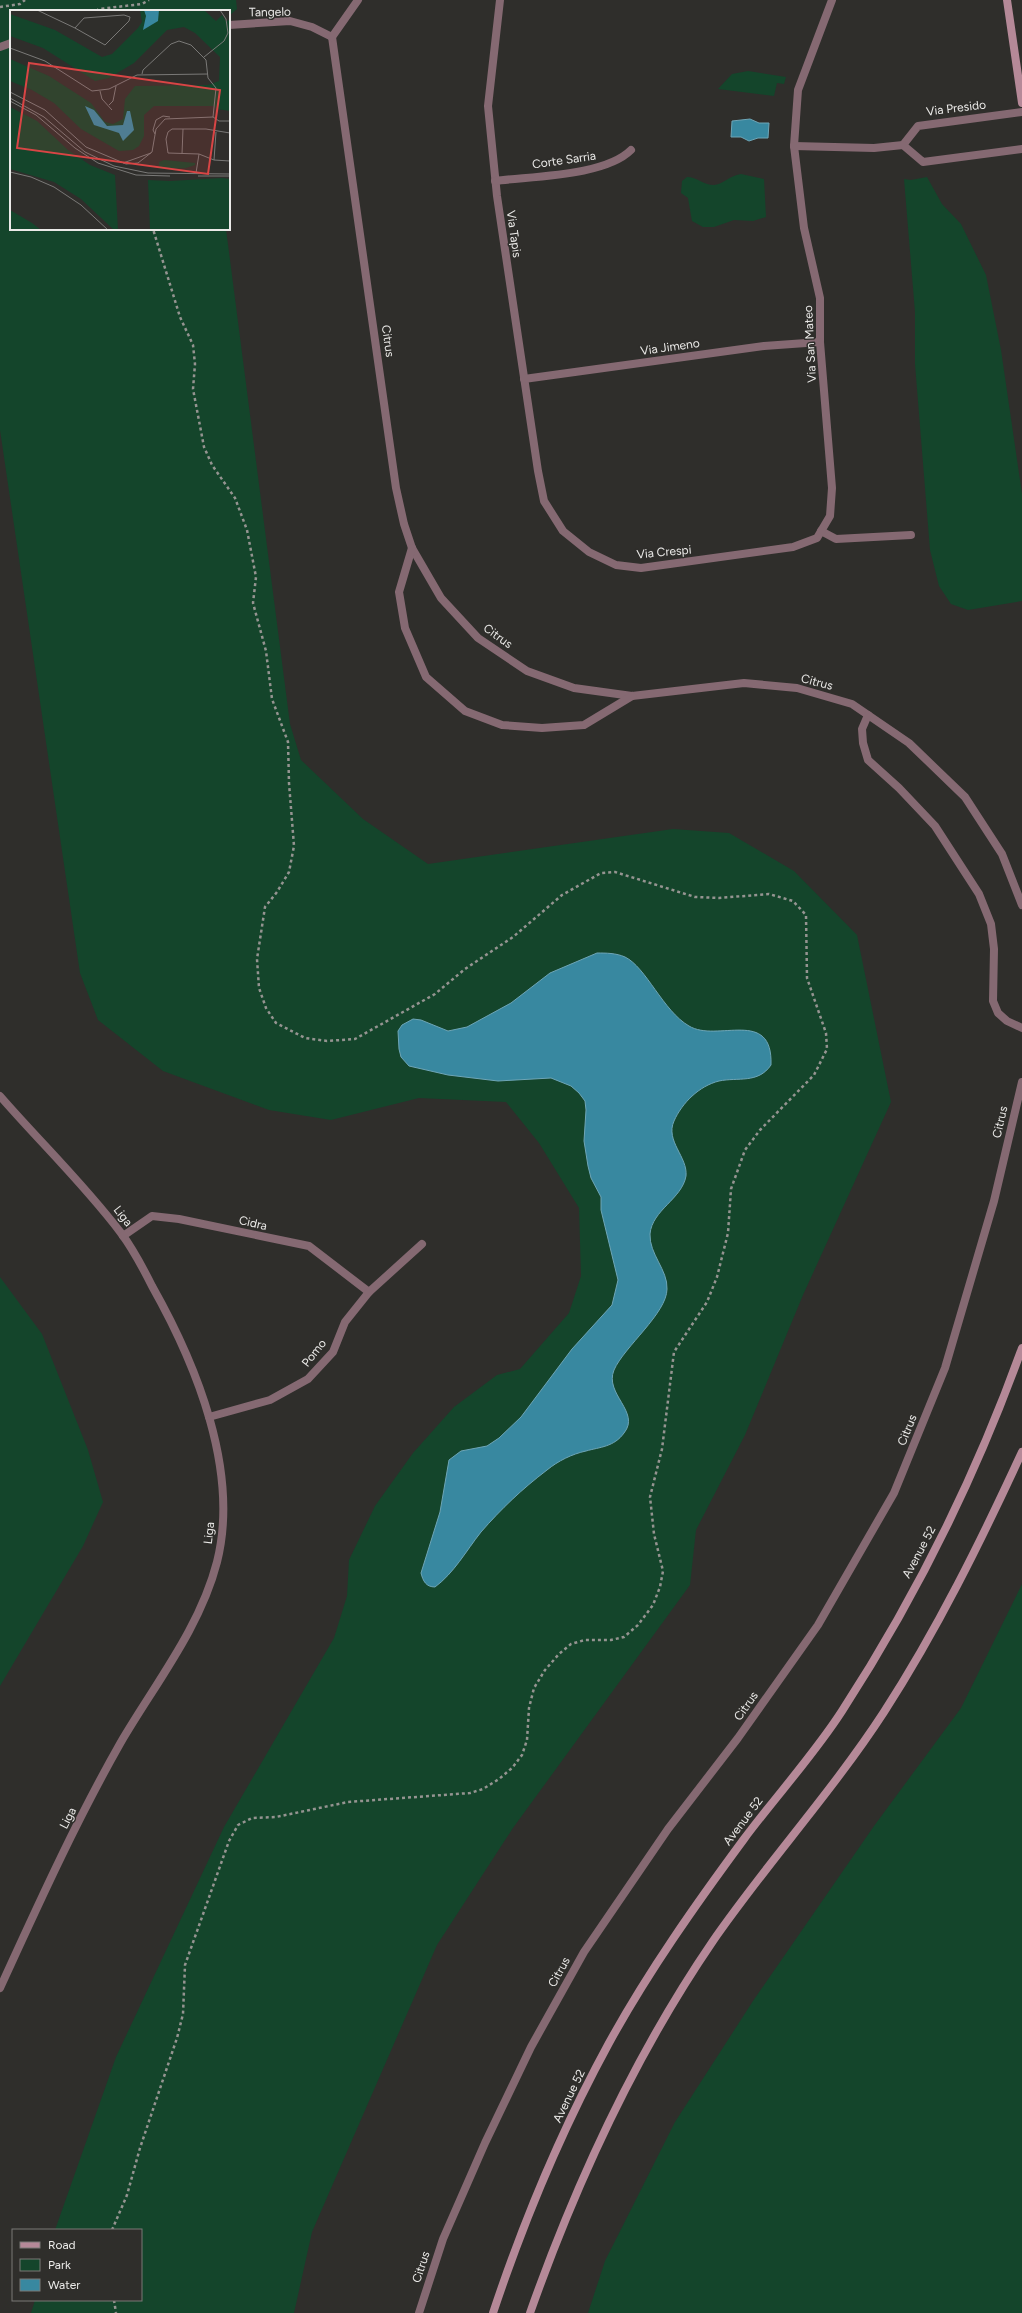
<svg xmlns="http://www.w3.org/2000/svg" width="1022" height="2313" font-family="Figtree,sans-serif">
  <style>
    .green { fill: #14452b }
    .water { fill: #3888a0; stroke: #6ea5b6 }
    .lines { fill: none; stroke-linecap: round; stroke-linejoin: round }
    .path { stroke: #959491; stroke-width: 2.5; stroke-dasharray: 3 3; stroke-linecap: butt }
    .lane { stroke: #856972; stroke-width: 8 }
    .street { stroke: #856972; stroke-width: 8 }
    .secondary { stroke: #b58998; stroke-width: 8 }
    .labels { text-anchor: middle; stroke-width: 3; stroke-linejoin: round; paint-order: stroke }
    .street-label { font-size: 12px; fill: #ebeae8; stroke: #2f2e2b }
    .inset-road { fill: none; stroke: #7a7977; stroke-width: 1 }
    .view { fill: #d94545; fill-opacity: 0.15; stroke: #d94545; stroke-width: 2 }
    .inset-edge { fill: none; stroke: #ebeae8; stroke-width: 2 }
  </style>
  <rect width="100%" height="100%" fill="#2f2e2b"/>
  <g class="green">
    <path d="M0 0H236L237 9 229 16V11H11V229H226L290 724 301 760 363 819 428 864 673 829 729 833 794 871 857 935 891 1102 803 1295 745 1435 696 1530 690 1585 513 1828 437 1945 312 2232 294 2313H31L35 2300H141V2230H55L116 2057 224 1827 334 1638 347 1596 349 1560 375 1506 413 1453 454 1407 497 1375 520 1369 569 1313 581 1276 579 1208 539 1143 506 1102 419 1098 331 1120 269 1110 163 1071 98 1020 80 973 0 430Z"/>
    <path d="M748 71 786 77 784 84 777 83 774 96 718 89 732 74Z"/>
    <path d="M741 174 764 179 766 217 753 221 734 220 714 227H703L692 221 688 198 681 193 682 181 687 177C697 177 703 185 714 185 722 185 729 176 741 174Z"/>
    <path d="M927 177 942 204 961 224 986 275 1001 350 1022 494V601L968 610 951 604 939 586 930 550 915 364V312L904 179 911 180Z"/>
    <path d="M0 1277 42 1334 88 1450 103 1502 83 1546 0 1686Z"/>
    <path d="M1022 1584V2313H588L605 2261 675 2122 753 2001 874 1826 961 1708Z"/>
  </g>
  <g class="water">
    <path d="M750 119 759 123H769L768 138H758L749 141 741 137H731L732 121Z"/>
    <path d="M597 953C606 953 616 953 625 957 646 967 663 1011 689 1026 717 1043 773 1007 771 1065 758 1084 738 1077 719 1081 699 1086 682 1103 674 1121 665 1141 688 1157 686 1176 682 1199 652 1210 650 1234 649 1254 668 1270 667 1289 667 1313 624 1347 614 1370 604 1394 641 1412 624 1433 614 1447 600 1447 586 1451 572 1454 558 1461 547 1470 522 1489 501 1509 481 1532 466 1551 454 1573 435 1587 426 1587 423 1581 421 1573L440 1512 449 1460 461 1451 487 1446 499 1438 521 1417 572 1349 612 1305 618 1280 601 1210V1197L591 1178 588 1166 584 1141 586 1110 585 1101 579 1093 571 1086 551 1078 498 1081 448 1075 409 1066 401 1057 399 1049 398 1031 402 1025 413 1019 421 1020 448 1031 467 1027 511 1003 550 973Z"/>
  </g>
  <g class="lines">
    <g class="path">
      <path d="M0 7 20 4 25 0"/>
      <path d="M96 11 99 9 142 4 149 0"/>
      <path d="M112 2230 127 2195 140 2148 177 2038 183 2014 185 1965 229 1841 238 1825 252 1818 276 1817 348 1802 470 1793 483 1789 499 1779 512 1768 522 1755 527 1740 529 1708 534 1688 545 1670 559 1654 571 1644 585 1640H611L624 1637 638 1625 653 1605 660 1587 663 1571 654 1534 650 1497 662 1449 674 1352 707 1302 717 1277 728 1233 731 1189 745 1150 760 1130 814 1075 827 1049 826 1033 807 978 806 915 793 901 769 894 719 898 695 897 615 872 601 873 562 895 513 937 465 969 435 994 355 1039 327 1041 305 1038 276 1023 266 1008 259 988 257 959 265 907 277 892 289 872 294 846 289 783 288 742 272 699 266 651 253 603 256 577 247 530 235 498 212 465 204 447 193 389 195 364 193 345 180 317 153 229"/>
      <path d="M114 2300 116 2313"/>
    </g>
    <path class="lane" d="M821 531 836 539 911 535"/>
    <g class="street">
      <path d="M500 0 488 106 497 196 538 471 544 501 563 531 589 552 616 565 641 568 793 547 817 538 830 516 832 488 820 342V298L804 228 794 146 798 90 832 0"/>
      <path d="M229 25 290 21 312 27 332 37"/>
      <path d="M332 37 396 488 404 524 412 548 441 598 478 638 527 671 574 688 632 696 744 683 797 688 852 704 909 743 965 797 1002 854 1022 905"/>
      <path d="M332 37 358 0"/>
      <path d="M0 47 11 43"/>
      <path d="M903 145 918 126 1022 112"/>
      <path d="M794 146 874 148 903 145 923 162 1022 149"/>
      <path d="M495 181C533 176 605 176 631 150"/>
      <path d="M524 379 764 346 820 342"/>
      <path d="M412 548 399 592 405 628 426 677 465 711 502 725 542 728 584 725 632 696"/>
      <path d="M868 715 862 729 863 743 868 760 899 788 935 826 979 894 991 924 994 949 993 1001 998 1013 1007 1021 1022 1028"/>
      <path d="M0 1096C40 1142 84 1184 121 1233 133 1249 143 1268 152 1286 196 1364 240 1471 217 1562 200 1628 155 1684 121 1742 76 1821 38 1905 0 1988"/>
      <path d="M123 1236 152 1216 179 1219 309 1246 369 1292"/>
      <path d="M209 1417 270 1400 308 1379 333 1352 345 1322 369 1292 422 1244"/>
      <path d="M419 2313 443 2239 485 2143 531 2047 584 1952 668 1829 738 1738 818 1625 894 1493 945 1368 994 1201 1022 1082"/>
    </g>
    <g class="secondary">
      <path d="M1007 0 1022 103"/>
      <path d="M493 2313C524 2220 562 2129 609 2043 648 1972 696 1904 744 1839 776 1796 813 1756 842 1711 916 1597 976 1476 1022 1348"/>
      <path d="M530 2313C576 2183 635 2055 713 1941 767 1863 832 1792 884 1712 937 1630 981 1541 1022 1452"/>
    </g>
  </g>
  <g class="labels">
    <g class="street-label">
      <text transform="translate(270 12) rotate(-1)" y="4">Tangelo</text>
      <text transform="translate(956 108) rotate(-7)" y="4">Via Presido</text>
      <text transform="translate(564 160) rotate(-8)" y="4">Corte Sarria</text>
      <text transform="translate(514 234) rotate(82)" y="4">Via Tapis</text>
      <text transform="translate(388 341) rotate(82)" y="4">Citrus</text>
      <text transform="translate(810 344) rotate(-93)" y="4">Via San Mateo</text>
      <text transform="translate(670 347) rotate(-8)" y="4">Via Jimeno</text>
      <text transform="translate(664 552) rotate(-5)" y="4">Via Crespi</text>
      <text transform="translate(498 636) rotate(36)" y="4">Citrus</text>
      <text transform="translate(817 682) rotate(15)" y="4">Citrus</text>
      <text transform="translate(1000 1122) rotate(-77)" y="4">Citrus</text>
      <text transform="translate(123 1216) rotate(52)" y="4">Liga</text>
      <text transform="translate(253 1223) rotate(13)" y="4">Cidra</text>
      <text transform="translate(314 1353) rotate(-52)" y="4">Pomo</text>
      <text transform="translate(907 1430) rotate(-68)" y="4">Citrus</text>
      <text transform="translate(209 1533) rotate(-84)" y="4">Liga</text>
      <text transform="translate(919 1552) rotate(-62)" y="4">Avenue 52</text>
      <text transform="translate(746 1706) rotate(-55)" y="4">Citrus</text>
      <text transform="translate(68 1818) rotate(-63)" y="4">Liga</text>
      <text transform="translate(743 1821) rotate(-53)" y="4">Avenue 52</text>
      <text transform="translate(559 1972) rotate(-61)" y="4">Citrus</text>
      <text transform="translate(569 2096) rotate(-64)" y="4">Avenue 52</text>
      <text transform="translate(421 2267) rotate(-72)" y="4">Citrus</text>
    </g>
  </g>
  <g transform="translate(10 10)">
    <rect width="220" height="220" fill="#2f2e2b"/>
    <path d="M130 0H194L206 11 212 5 216 11 220 10V101L207 99 204 96H144L134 105V126L129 136 123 140 109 141 71 119 44 93 22 80 0 71V49L39 66 81 93 95 112 103 114 113 109 115 89 125 76 198 75 209 71 210 47 185 23 174 17 157 20 124 53 99 68 85 71 33 38 0 26V4L45 20 92 47 102 44 128 18 132 12ZM0 97 27 111 58 140 80 155 105 165 108 220H104L71 189 44 172 0 159ZM154 150 185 153V155L176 158 149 159V152ZM212 168 220 169V220H140L138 170 160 171ZM0 200 22 213 31 220H0Z" fill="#14452b"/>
    <path d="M134 0H149L148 11 133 20 136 6ZM75 96 84 100 97 116 113 115 117 101H120L124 120 113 131 109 123 84 115Z" fill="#3888a0"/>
    <path class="inset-road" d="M27 0 65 18M114 5 120 7 119 11 95 35 65 18 74 8ZM0 38 35 51 82 81 99 79 127 65 198 64M194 47 214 31 218 23 216 9 210 0M132 64 133 60 161 34 169 31 181 35 196 50 198 68 206 78 203 107M90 81 92 89 102 100M0 82 35 100 76 137 116 154 128 153 142 142 146 119 155 109 203 107M0 88 34 107 75 142 104 156 138 163 220 164M0 91 26 105 65 138 88 153 126 165 160 166M99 95 103 91 106 76M203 107 209 111H220M220 123 196 119H162L158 122 156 129 158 143 189 144 204 150 220 151M145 124 143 120 146 110 153 106 160 107M172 144 173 119M204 150 206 122M113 153 141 143M0 162 21 167 44 177 71 195 98 220M186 163 189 144M188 166H220"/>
    <path class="view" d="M19 53 210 80 198 164 7 138Z"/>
    <rect width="220" height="220" class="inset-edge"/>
  </g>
  <rect x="12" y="2229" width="130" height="72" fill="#2f2e2b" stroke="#7a7977"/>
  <rect x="20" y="2242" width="20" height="6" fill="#b58998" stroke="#7a7977"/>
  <text x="48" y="2249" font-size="12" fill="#ebeae8">Road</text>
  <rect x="20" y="2259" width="20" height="12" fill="#14452b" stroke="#7a7977"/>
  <text x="48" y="2269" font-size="12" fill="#ebeae8">Park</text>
  <rect x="20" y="2279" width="20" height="12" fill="#3888a0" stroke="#7a7977"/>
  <text x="48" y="2289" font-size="12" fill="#ebeae8">Water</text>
</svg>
